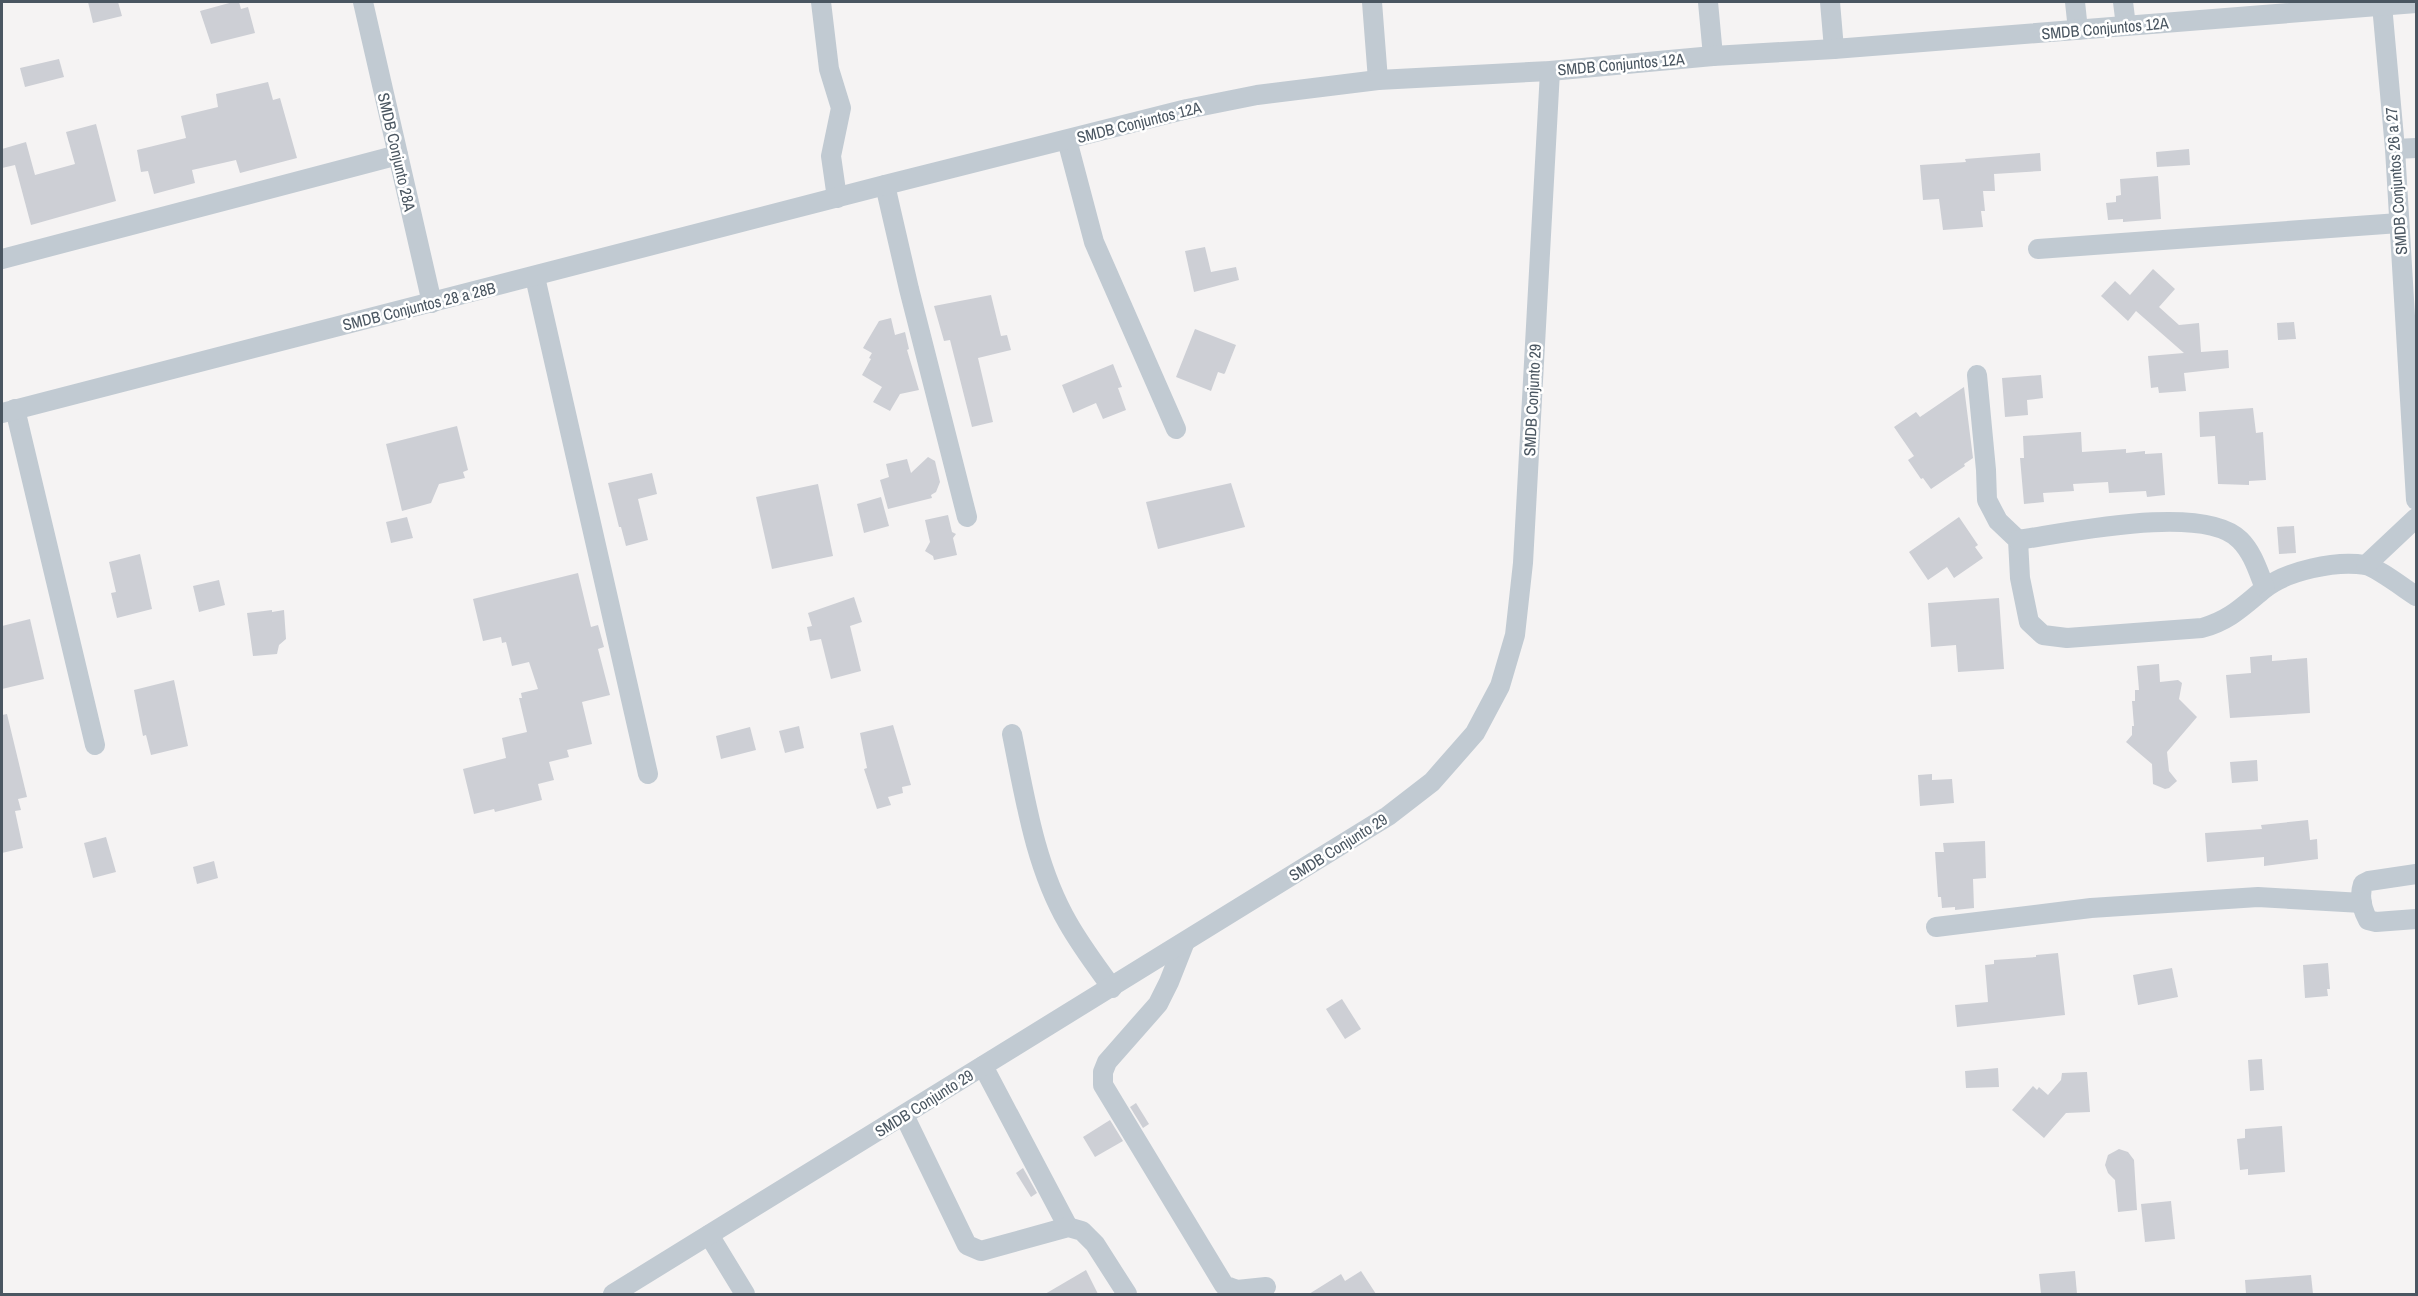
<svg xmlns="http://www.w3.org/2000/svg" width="2418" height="1296" font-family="'Archivo Narrow',sans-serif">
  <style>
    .building { fill: #cdcfd5 }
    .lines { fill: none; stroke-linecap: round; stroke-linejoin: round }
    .minor { stroke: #c1cad2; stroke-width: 20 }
    .labels { text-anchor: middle; stroke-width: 5; stroke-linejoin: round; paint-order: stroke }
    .street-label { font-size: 16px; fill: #4a5661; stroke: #fff }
  </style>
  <rect width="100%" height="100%" fill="#f5f3f3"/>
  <g class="building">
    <path d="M88 2H118L122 16 93 23Z"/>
    <path d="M233 2H239L241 9 248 7 255 33 211 44 200 11Z"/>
    <path d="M59 59 64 77 25 87 20 68Z"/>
    <path d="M268 82 273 100 280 98 297 158 240 173 236 160 192 170 195 183 154 194 148 171 141 172 137 150 186 138 181 116 218 107 216 94Z"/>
    <path d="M96 124 116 201 31 225 15 165 2 168V149L26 142 35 175 75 164 66 132Z"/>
    <path d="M2189 149 2190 165 2157 167 2156 152Z"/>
    <path d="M2040 153 2041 171 1994 174 1995 191H1983L1985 211H1981L1983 227 1943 230 1939 199 1923 200 1920 165 1966 162 1965 159Z"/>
    <path d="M2158 176 2161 219 2123 222V219L2108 220 2106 203 2116 202V196L2121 195 2120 179Z"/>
    <path d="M1205 247 1211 272 1236 267 1239 280 1194 292 1185 251Z"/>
    <path d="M2153 269 2175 289 2159 307 2179 325 2199 323 2201 352 2228 350 2229 368 2184 373 2186 391 2159 393 2158 387 2151 388 2148 356 2184 353 2136 311 2128 321 2101 296 2115 281 2130 295Z"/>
    <path d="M991 295 1001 336 1007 335 1011 350 978 358 993 422 972 427 950 340 944 341 934 306Z"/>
    <path d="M891 318 895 335 905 332 909 349 907 350 919 390 900 394 890 411 873 402 882 387 862 375 871 359 869 358 872 353 863 348 879 321Z"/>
    <path d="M2294 322 2296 339 2278 340 2277 323Z"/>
    <path d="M1195 329 1236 345 1225 373 1224 374 1218 372 1211 391 1176 377Z"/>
    <path d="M1113 364 1122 387 1118 388 1126 410 1103 419 1096 403 1073 413 1062 385Z"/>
    <path d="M2041 375 2043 398 2027 400 2028 415 2005 417 2002 378Z"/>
    <path d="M1964 387 1973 458 1964 464 1965 466 1931 489 1923 478 1921 479 1908 460 1914 456 1894 427 1916 412 1920 417Z"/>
    <path d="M2253 408 2256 433 2263 432 2266 480 2249 481V485L2218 484 2215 436 2200 437 2199 412Z"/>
    <path d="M457 426 468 470 463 472 465 478 439 484 431 503 402 511 386 444Z"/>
    <path d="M2081 432 2082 452 2126 449V453L2145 451V454L2162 453 2165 495 2147 497 2146 491 2109 493 2108 482 2073 484 2074 491 2043 493 2044 502 2024 504 2020 458H2024L2023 436Z"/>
    <path d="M928 457 935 461 940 482 936 492 931 495 932 498 888 509 880 480 889 477 886 464 907 459 911 473Z"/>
    <path d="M652 473 657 494 638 499 648 540 626 546 621 527H619L608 483Z"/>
    <path d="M1231 483 1245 527 1158 549 1146 502Z"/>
    <path d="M818 484 833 556 772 569 756 497Z"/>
    <path d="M881 497 889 526 864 533 857 504Z"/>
    <path d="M948 515 952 532 956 534 953 538 957 555 934 560 933 556 925 551 930 542 925 520Z"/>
    <path d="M407 517 413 538 391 543 386 522Z"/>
    <path d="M1959 517 1978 545 1975 547 1983 558 1954 578 1947 567 1928 580 1909 552Z"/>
    <path d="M2294 526 2296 553 2279 554 2277 527Z"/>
    <path d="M140 554 152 609 117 618 111 593 116 592 109 562Z"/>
    <path d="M578 573 591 627 598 625 604 647 598 649 610 695 582 702 592 744 567 750 569 757 549 762 554 780 538 784 542 800 495 812 494 809 474 814 463 769 506 758 502 738 527 732 519 698H522L521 693 538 689 529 662 512 666 506 642 502 643 501 637 483 641 473 599Z"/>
    <path d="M219 580 225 605 199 612 193 586Z"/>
    <path d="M854 597 862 622 850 626 861 671 831 679 821 639 810 641 807 627 812 626 808 613Z"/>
    <path d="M1999 598 2004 669 1958 672 1956 645 1931 647 1928 603Z"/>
    <path d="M272 610V612L284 610 286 639 279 645 277 654 253 656 247 613Z"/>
    <path d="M30 619 44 679 2 689V626Z"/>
    <path d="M2272 655V661L2307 658 2310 713 2230 718 2226 675 2251 673 2250 657Z"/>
    <path d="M2159 664 2160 682 2178 680 2182 683 2179 699 2197 717 2167 752 2169 771 2177 781 2169 788 2165 789 2153 784 2152 764 2126 742 2132 735V726H2134L2132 701H2135V690H2139L2137 666Z"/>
    <path d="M174 680 188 746 151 755 146 735 143 736 134 690Z"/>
    <path d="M7 714 27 797 18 799 21 810 15 811 23 848 2 853V715Z"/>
    <path d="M893 725 911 785 902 787 903 793 888 797 891 805 877 809 864 769 867 768 860 733Z"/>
    <path d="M799 726 804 748 785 753 779 731Z"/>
    <path d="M750 727 756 750 721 759 716 736Z"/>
    <path d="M2257 760 2258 781 2232 783 2230 762Z"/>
    <path d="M1932 774V780L1952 779 1954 803 1920 806 1918 775Z"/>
    <path d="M2308 820 2310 840 2317 839 2318 859 2264 866V857L2207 862 2205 833 2262 829 2261 825Z"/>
    <path d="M106 837 116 872 93 878 84 843Z"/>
    <path d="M1985 841 1986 878 1973 879 1974 908 1955 910V907L1942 908 1941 897H1938L1935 852H1944L1943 843Z"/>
    <path d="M214 861 218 878 197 884 193 867Z"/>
    <path d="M2058 953 2065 1015 1957 1027 1955 1005 1988 1002 1985 965 1994 964V960L2036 957V955Z"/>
    <path d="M2328 963 2330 989H2327L2328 996 2305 998 2303 965Z"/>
    <path d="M2172 968 2178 997 2138 1005 2133 975Z"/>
    <path d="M1342 999 1361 1029 1345 1039 1326 1009Z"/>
    <path d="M2262 1059 2264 1090 2250 1091 2248 1060Z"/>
    <path d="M1998 1068 1999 1087 1966 1088 1965 1071Z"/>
    <path d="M2087 1072 2090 1112 2066 1113 2044 1138 2012 1110 2033 1086 2037 1090 2039 1087 2048 1095 2061 1080 2062 1073Z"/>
    <path d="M1136 1103 1149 1124 1143 1128 1130 1107Z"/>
    <path d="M1110 1120 1123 1141 1095 1157 1083 1137Z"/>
    <path d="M2282 1126 2285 1172 2248 1175V1169L2240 1170 2237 1139 2245 1138V1129Z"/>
    <path d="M2119 1149 2128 1152 2134 1160 2137 1210 2118 1212 2115 1180 2108 1173 2105 1165 2108 1155Z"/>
    <path d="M1023 1168 1037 1193 1031 1197 1016 1173Z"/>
    <path d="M2171 1201 2175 1239 2145 1242 2141 1204Z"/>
    <path d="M1086 1270 1098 1294H1045Z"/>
    <path d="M1361 1271 1376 1294H1309L1341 1274 1345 1281Z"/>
    <path d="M2075 1271 2077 1294H2041L2039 1274Z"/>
    <path d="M2311 1275 2313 1294H2246L2245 1280Z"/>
  </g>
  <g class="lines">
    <g class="minor">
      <path d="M363 2 432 303"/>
      <path d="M821 2 829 69 841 108 831 156 837 198"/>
      <path d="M1372 2 1378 80"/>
      <path d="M1708 2 1713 56"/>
      <path d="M1830 2 1834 49"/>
      <path d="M2075 2 2078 30"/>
      <path d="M2123 2 2126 26"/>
      <path d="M2382 5 2395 149 2416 500"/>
      <path d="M1067 140 1094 242 1176 429"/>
      <path d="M2395 149 2416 148"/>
      <path d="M885 185 909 289 967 517"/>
      <path d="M2038 249 2399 223"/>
      <path d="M2 259 398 155"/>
      <path d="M535 277 648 774"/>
      <path d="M1977 375 1986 470 1987 500 1998 521 2018 540 2020 578 2029 622 2043 635 2067 638 2202 628C2230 620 2242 607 2264 589 2286 571 2336 560 2365 565 2376 567 2405 589 2416 596"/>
      <path d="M15 409 95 745"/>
      <path d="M2 413 885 185 1187 109 1257 95 1378 80 1550 71 1713 56 1834 49 2416 3"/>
      <path d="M2018 540C2067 533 2204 503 2240 540 2253 553 2258 571 2265 588"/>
      <path d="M2366 565 2416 518"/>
      <path d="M1012 734C1025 798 1035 866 1068 923 1081 946 1097 967 1112 988"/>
      <path d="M2416 874 2369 881 2363 884C2359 896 2362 909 2368 920L2376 922 2416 919"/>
      <path d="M1936 927 2091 908 2258 897 2362 903"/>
      <path d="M1184 944 1169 982 1158 1004 1107 1062 1103 1072V1085L1224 1285 1237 1290 1266 1287"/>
      <path d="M983 1066 1068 1227"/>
      <path d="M904 1115 967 1245 981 1251 1068 1227 1082 1231 1095 1244 1127 1294"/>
      <path d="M709 1235 745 1294"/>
      <path d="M613 1294 1388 816 1432 782 1475 733 1500 686 1515 635 1523 563 1550 71"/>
    </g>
  </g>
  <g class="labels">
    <g class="street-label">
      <text transform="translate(2105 28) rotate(-5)" y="6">SMDB Conjuntos 12A</text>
      <text transform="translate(1621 64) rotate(-5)" y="6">SMDB Conjuntos 12A</text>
      <text transform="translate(1139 122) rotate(-14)" y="6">SMDB Conjuntos 12A</text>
      <text transform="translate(397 152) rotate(77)" y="6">SMDB Conjunto 28A</text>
      <text transform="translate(2396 181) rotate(-94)" y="6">SMDB Conjuntos 26 a 27</text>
      <text transform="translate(419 306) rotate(-14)" y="6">SMDB Conjuntos 28 a 28B</text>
      <text transform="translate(1532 400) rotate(-87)" y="6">SMDB Conjunto 29</text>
      <text transform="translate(1338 847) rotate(-32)" y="6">SMDB Conjunto 29</text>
      <text transform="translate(924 1103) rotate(-32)" y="6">SMDB Conjunto 29</text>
    </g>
  </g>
  <rect width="2418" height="1296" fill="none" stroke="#4a5661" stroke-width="6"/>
</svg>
